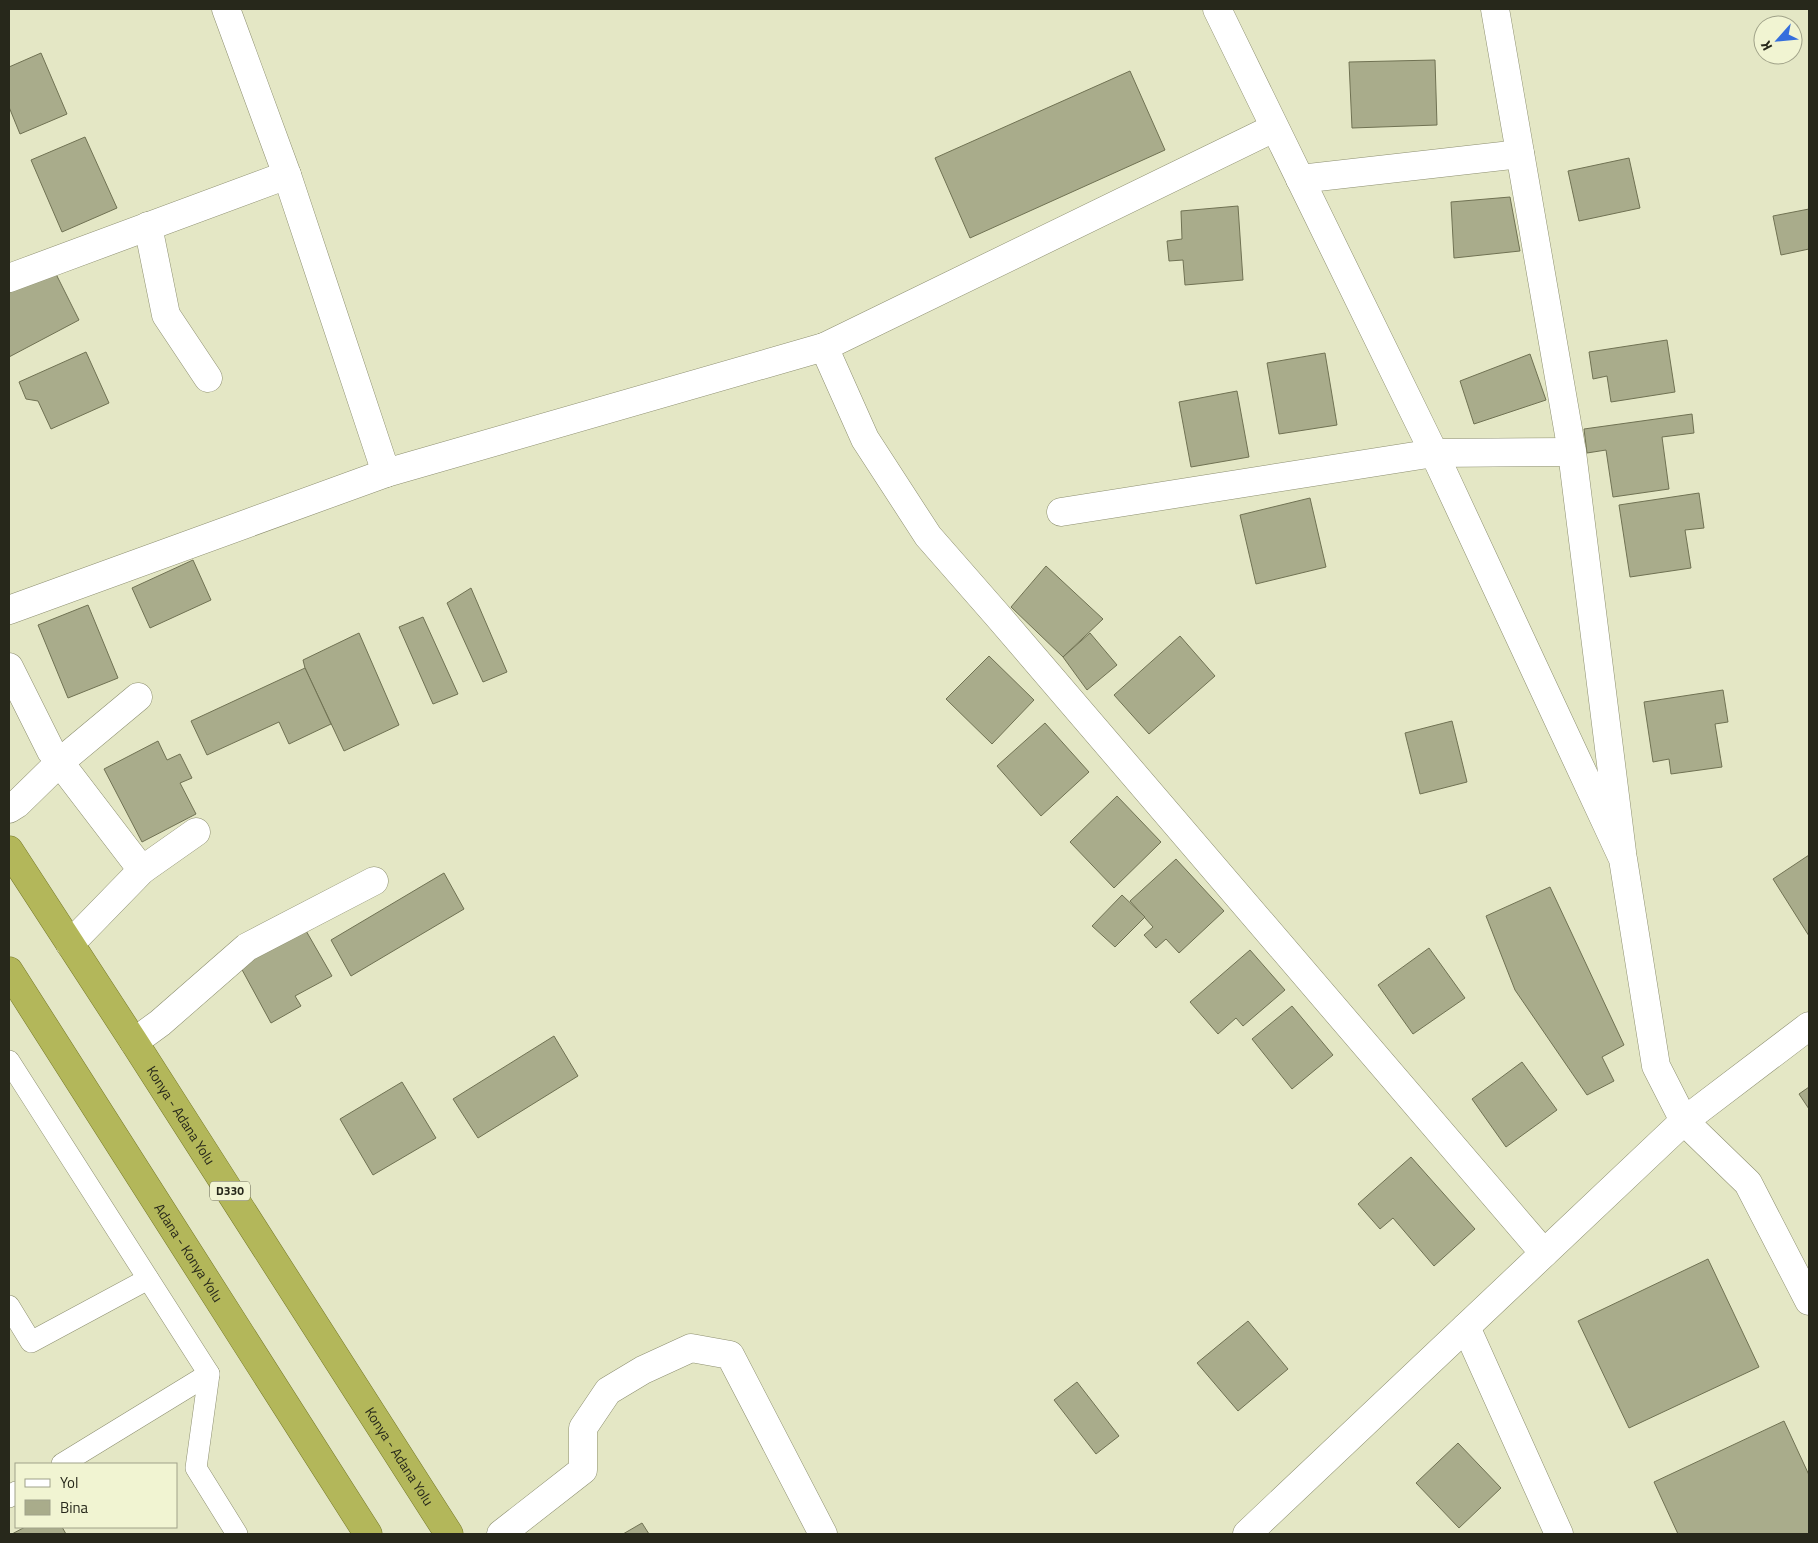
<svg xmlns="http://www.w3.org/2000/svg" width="1818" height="1543" font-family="'Titillium Web',sans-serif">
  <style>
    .building { fill: #a9ac8b; stroke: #707253 }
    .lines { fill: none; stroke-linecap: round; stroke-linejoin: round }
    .service-casing { stroke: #8d8f70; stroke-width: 22 }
    .minor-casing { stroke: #8d8f70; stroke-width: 29 }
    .tertiary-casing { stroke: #8d8f70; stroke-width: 29 }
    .trunk-casing { stroke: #767929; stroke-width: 29 }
    .service { stroke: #fff; stroke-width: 21 }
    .minor { stroke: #fff; stroke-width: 28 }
    .tertiary { stroke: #fff; stroke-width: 28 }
    .trunk { stroke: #b3b75a; stroke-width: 28 }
    .labels { text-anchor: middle; stroke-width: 4; stroke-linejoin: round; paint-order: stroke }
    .shield { fill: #f1f4d2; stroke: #646552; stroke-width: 1 }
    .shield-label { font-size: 12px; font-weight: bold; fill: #27281b }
    .street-label { font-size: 14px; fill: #27281b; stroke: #f1f4d2 }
  </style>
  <rect width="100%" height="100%" fill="#e4e7c5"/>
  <g class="building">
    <path d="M41 53 67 114 20 134 9 107V67Z"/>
    <path d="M1435 60 1437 125 1352 128 1349 62Z"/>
    <path d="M1130 71 1165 150 970 238 935 158Z"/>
    <path d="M85 137 117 208 62 232 31 160Z"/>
    <path d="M1629 158 1640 208 1579 221 1568 171Z"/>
    <path d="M1510 197 1520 251 1454 258 1451 202Z"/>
    <path d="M1238 206 1243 280 1185 285 1183 260 1169 261 1167 241 1182 239 1181 211Z"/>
    <path d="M1809 209V249L1781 255 1773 216Z"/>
    <path d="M53 268 79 320 9 357V291Z"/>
    <path d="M1667 340 1675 392 1611 402 1607 376 1593 379 1589 352Z"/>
    <path d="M86 352 109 403 51 429 38 401 26 399 19 382Z"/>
    <path d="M1325 353 1337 425 1279 434 1267 363Z"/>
    <path d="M1530 354 1546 400 1474 424 1460 381Z"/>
    <path d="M1237 391 1249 457 1191 467 1179 402Z"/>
    <path d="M1692 414 1694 433 1662 437 1669 489 1613 497 1606 450 1587 453 1584 429Z"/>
    <path d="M1699 493 1704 528 1685 530 1691 568 1630 577 1619 505Z"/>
    <path d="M1310 498 1326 567 1256 584 1240 515Z"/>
    <path d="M193 560 211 600 150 628 132 588Z"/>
    <path d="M1046 566 1103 619 1063 657 1011 607Z"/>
    <path d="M471 588 507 672 483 682 447 603Z"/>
    <path d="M88 605 118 678 68 698 38 625Z"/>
    <path d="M423 617 458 694 433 704 399 627Z"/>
    <path d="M359 633 399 725 344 751 305 668 303 660Z"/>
    <path d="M1090 633 1117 665 1087 690 1063 657Z"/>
    <path d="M1180 636 1215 676 1149 734 1114 695Z"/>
    <path d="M989 656 1034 700 992 744 946 699Z"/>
    <path d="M305 668 331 724 289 744 279 722 207 755 191 721Z"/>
    <path d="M1723 690 1728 722 1715 724 1722 767 1671 774 1669 759 1653 762 1644 702Z"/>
    <path d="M1452 721 1467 782 1420 794 1405 733Z"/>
    <path d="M1045 723 1089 772 1041 816 997 766Z"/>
    <path d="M158 741 167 760 180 754 192 778 180 783 196 814 142 842 104 769Z"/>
    <path d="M1117 796 1161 842 1114 888 1070 842Z"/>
    <path d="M1809 855V936L1773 879Z"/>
    <path d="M1176 859 1224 911 1179 953 1166 939 1156 948 1144 935 1153 927 1130 901Z"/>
    <path d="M444 873 464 909 351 976 331 940Z"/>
    <path d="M1550 887 1624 1045 1602 1057 1614 1081 1587 1095 1515 990 1486 916Z"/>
    <path d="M1122 895 1145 917 1115 947 1092 926Z"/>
    <path d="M305 929 332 976 295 996 301 1006 271 1023 240 966Z"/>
    <path d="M1429 948 1465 998 1413 1034 1378 985Z"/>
    <path d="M1250 950 1285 990 1243 1026 1236 1018 1218 1034 1190 1002Z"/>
    <path d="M1292 1006 1333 1055 1292 1089 1252 1039Z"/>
    <path d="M554 1036 578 1076 478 1138 453 1099Z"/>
    <path d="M1522 1062 1557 1110 1506 1147 1472 1099Z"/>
    <path d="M402 1082 436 1138 373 1175 340 1119Z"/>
    <path d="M1809 1087V1109L1799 1094Z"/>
    <path d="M1411 1157 1475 1229 1434 1266 1393 1218 1380 1229 1358 1204Z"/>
    <path d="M1708 1259 1759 1367 1629 1428 1578 1321Z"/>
    <path d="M1248 1321 1288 1369 1238 1411 1197 1363Z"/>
    <path d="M1077 1382 1119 1436 1096 1454 1054 1400Z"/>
    <path d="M1784 1421 1809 1475V1534H1678L1654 1482Z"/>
    <path d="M1458 1443 1501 1488 1459 1528 1416 1483Z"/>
    <path d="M642 1523 649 1534H623Z"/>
    <path d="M25 1527H62L66 1534H12Z"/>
  </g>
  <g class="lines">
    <defs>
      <g id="service">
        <path d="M9 1061 209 1374 196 1468 237 1534"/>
        <path d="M9 1306 31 1342 148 1279"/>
        <path d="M62 1464 209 1374"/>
        <path d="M9 1497 16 1492"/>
      </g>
      <g id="minor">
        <path d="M226 9 287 175 386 473 824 347 1274 128"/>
        <path d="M1495 9 1572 452 1622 852"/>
        <path d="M1300 179 1520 154"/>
        <path d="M148 226 166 315 208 378"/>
        <path d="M9 278 287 175"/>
        <path d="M824 347 865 439 928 536 998 616 1544 1253"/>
        <path d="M1061 512 1434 453 1572 452"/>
        <path d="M9 610 386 473"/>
        <path d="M9 667 51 751 142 870 196 832"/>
        <path d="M9 809 17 804 60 762 138 697"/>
        <path d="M70 944 142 870"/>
        <path d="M134 1042 160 1023 247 947 374 881"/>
        <path d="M1466 1327 1559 1534"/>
        <path d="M501 1534 583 1470V1428L608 1391 643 1370 691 1348 730 1355 823 1534"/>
      </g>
      <g id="tertiary">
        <path d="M1217 9 1434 453 1623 859 1656 1066 1684 1121 1748 1183 1809 1301"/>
        <path d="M1247 1534 1684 1121 1809 1026"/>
      </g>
      <g id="trunk">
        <path id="s1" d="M9 850 134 1042 449 1534"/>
        <path id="s2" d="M9 971 368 1534"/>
      </g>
    </defs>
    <use href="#service" class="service-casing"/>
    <use href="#minor" class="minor-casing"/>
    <use href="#tertiary" class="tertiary-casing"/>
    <use href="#trunk" class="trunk-casing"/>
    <use href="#service" class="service"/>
    <use href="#minor" class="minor"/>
    <use href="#tertiary" class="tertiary"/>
    <use href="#trunk" class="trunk"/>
  </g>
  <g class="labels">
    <rect class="shield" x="210" y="1181.5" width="40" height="19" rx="4"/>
    <g class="shield-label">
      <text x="230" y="1195">D330</text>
    </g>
    <g class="street-label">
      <text dy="5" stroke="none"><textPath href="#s1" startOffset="316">Konya - Adana Yolu</textPath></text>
      <text dy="5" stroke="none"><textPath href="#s2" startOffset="334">Adana - Konya Yolu</textPath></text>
      <text dy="5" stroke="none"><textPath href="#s1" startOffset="721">Konya - Adana Yolu</textPath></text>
    </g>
  </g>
  <rect width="1818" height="1543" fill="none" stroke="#27281b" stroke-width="20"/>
  <rect x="15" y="1463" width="162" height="65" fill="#f1f4d2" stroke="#a0a289"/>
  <rect x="25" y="1479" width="25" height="8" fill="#ffffff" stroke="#a0a289"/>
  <text x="60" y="1488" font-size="15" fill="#27281b">Yol</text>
  <rect x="25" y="1500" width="25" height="15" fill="#a9ac8b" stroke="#a0a289"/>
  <text x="60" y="1513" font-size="15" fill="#27281b">Bina</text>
  <g transform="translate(1778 40) rotate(243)"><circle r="24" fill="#f1f4d2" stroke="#a0a289"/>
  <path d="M0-4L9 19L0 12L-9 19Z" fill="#356edd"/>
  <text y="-8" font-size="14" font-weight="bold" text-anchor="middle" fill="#27281b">K</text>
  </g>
</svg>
